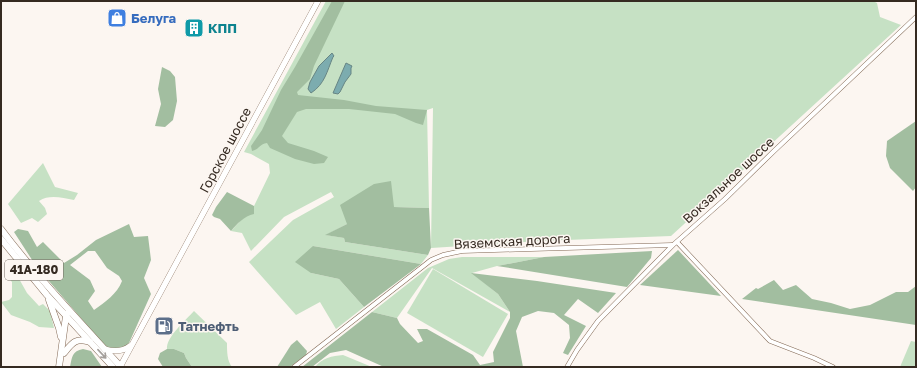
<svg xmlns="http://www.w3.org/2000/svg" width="917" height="368" font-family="'Golos Text',sans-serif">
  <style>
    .green { fill: #c6e1c4 }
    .forest { fill: #a2bea0; fill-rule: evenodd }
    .water { fill: #7cacaf; stroke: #678584 }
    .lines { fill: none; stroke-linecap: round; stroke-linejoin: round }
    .street-casing { stroke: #826854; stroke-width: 5 }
    .secondary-casing { stroke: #826854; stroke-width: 6 }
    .primary-casing { stroke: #826854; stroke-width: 7 }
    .street { stroke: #fff; stroke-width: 4 }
    .secondary { stroke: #fff; stroke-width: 5.5 }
    .primary { stroke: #fff; stroke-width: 6 }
    .oneway { stroke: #a49f9b }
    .labels { text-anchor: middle; stroke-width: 3; stroke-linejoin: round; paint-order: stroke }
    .shield { fill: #fcf6f1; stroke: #71675f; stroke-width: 1 }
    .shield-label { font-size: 12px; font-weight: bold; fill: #352a21 }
    .shop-label { font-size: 13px; font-weight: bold; fill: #366cbe; stroke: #fcf6f1; text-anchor: start }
    .culture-label { font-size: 13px; font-weight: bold; fill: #0d838f; stroke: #fcf6f1; text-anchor: start }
    .street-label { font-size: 13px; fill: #352a21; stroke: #fcf6f1 }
    .service-label { font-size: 13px; font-weight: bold; fill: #4e5e75; stroke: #fcf6f1; text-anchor: start }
  </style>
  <rect width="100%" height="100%" fill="#fcf6f1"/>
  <g class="green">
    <path d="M326 1H873L877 3 880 17 901 25 671 236 540 241 431 248 433 108 427 110 429 208 394 207 347 224 326 235 344 238 345 242 428 255 421 264 313 246 311 273 339 279 364 307 336 329 320 302 296 315 249 262 293 220 334 197 331 192 284 217 251 251 242 233 231 231 254 206 270 173 269 164 251 154 244 152Z"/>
    <path d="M43 163 55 187 78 193 74 200C62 198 50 194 39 201L45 208 47 214 38 222 32 218 21 223 8 204Z"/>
    <path d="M462 257H544L497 266 472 273 498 294 510 312 432 268 397 318 372 312 428 268 449 259Z"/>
    <path d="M433 269 508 314 483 357 407 313Z"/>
    <path d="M13 272 18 277 27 293 39 306 43 304 50 311 54 328 39 327 30 322 11 315 1 302 9 300 12 297V282L7 276Z"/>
    <path d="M194 311 227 343C227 351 227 361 232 367H192L186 358 184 353 174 349H167C166 337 186 320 194 311Z"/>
    <path d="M911 341 916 342V367H900Z"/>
    <path d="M343 355 372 367H315C322 358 332 356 343 355Z"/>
  </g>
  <g class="forest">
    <path d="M332 1H345L314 66 310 79 297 92 298 95 344 100 376 106 427 110 423 125 416 123 395 114 349 109H306L297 112 282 136 288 143 314 151 328 157 324 163 314 164 295 159 270 148 267 143C259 144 260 149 252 151L251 146 262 130 281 90 295 67Z"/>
    <path d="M162 67 170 71 175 77 177 101 173 120 165 127 155 126 161 104 158 89Z"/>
    <path d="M916 121V187L913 191 890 168 886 156 887 141Z"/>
    <path d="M391 181 394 207 429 208 431 248 428 255 345 242 344 238 325 235 347 224 340 205 374 184Z"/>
    <path d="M227 192 254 206V214C244 216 237 224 231 231L220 219 214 217 212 215 216 207Z"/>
    <path d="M129 224 134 237 148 236 151 260 144 278 151 294 129 343 123 348 109 349 104 345 36 266 14 232 18 229 28 231 37 247 43 242 64 263 77 255 96 240ZM88 251H95L107 268 119 276 122 281C117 294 105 302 94 310L88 301 95 291 90 280 70 265Z"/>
    <path d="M313 246 421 264 364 307 339 279 311 273 295 262Z"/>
    <path d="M678 250 721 296 640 285Z"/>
    <path d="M652 251 651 258 627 287 497 266 544 257Z"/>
    <path d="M471 273 537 281 616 293 598 313 578 299 564 315 586 326 568 355 563 353 570 338 569 325 554 313 538 311 522 317 516 331 523 367H384L346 350 330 353 312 367H302L372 312 397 318 400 324 418 343 423 341 417 329H427L473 355 480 365 494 362 493 352 510 318V312L498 294Z"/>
    <path d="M774 280 783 290 796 285 812 299 831 303 850 309 870 305 896 292H908L916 286V325L742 299 756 288 758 289Z"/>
    <path d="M297 340 307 351 306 355 290 367H277L291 345Z"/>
    <path d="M83 349 91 351 102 367H70C72 357 72 351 83 349Z"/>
    <path d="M167 349H174L184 353 186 358 192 367H163L158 359 160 353Z"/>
  </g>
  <g class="water">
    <path d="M332 53 334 56 333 57C327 71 325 84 311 93L308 89 310 82 319 66Z"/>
    <path d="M346 63 352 66 351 68V74L345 82 340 92 338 94 333 93Z"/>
  </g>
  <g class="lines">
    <defs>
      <g id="street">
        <path d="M677 242 770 341 814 358 833 367"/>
        <path d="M294 367 426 264 431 260 443 255 462 251 531 249 672 245"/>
        <path d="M567 367 577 350 598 321 673 245 725 199 773 152 916 17"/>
      </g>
      <g id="secondary">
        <path d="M105 349C114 352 122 352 130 346"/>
        <path d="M120 367 318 1"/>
      </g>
      <g id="primary">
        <path d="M1 229C38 278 80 322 121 367"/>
        <path d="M1 239 47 295 113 367"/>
        <path d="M49 300 59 328 61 337"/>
        <path d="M64 353C72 343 76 337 90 342"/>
        <path d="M59 367 66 316 67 314"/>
      </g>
    </defs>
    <use href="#street" class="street-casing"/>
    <use href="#secondary" class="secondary-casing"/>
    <use href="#primary" class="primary-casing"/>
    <use href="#street" class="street"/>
    <use href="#secondary" class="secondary"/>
    <use href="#primary" class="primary"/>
  </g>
  <defs><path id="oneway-shaft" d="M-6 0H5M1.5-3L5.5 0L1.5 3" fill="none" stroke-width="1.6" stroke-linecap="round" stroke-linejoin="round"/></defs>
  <use class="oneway" href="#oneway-shaft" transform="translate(102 354) rotate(47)"/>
  <defs>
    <symbol id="shop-square" viewBox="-11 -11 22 22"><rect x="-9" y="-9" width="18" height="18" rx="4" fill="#3f7fe0" stroke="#fcf6f1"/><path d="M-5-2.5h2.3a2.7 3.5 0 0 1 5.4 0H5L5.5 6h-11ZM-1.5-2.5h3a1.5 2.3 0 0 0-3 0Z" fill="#fff"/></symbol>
    <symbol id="building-square" viewBox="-11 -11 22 22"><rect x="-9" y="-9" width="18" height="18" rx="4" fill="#0f9aa8" stroke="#fcf6f1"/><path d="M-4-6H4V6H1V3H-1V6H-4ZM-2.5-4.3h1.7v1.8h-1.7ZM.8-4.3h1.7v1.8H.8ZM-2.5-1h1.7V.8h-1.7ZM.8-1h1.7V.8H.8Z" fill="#fff"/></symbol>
    <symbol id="fuel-square" viewBox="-11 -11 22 22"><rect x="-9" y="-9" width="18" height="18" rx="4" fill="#5c6f8a" stroke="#fcf6f1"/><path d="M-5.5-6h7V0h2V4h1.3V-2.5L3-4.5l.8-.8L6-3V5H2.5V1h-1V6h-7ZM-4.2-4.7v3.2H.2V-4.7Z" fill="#fff"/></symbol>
  </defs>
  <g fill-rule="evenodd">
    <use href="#shop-square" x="106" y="7" width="22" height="22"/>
    <use href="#building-square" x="183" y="17" width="22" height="22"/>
    <use href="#fuel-square" x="153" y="315" width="22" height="22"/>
  </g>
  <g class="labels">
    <rect class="shield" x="5" y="260" width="58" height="20" rx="3"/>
    <g class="shield-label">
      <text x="34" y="274">41А-180</text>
    </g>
    <g class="shop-label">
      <text x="131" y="23">Белуга</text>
    </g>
    <g class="culture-label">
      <text x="208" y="33">КПП</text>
    </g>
    <g class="street-label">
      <text transform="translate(225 150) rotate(-62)" y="5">Горское шоссе</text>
      <text transform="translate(728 180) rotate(-43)" y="5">Вокзальное шоссе</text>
      <text transform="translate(512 241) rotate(-3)" y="5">Вяземская дорога</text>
    </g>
    <g class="service-label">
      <text x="178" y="331">Татнефть</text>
    </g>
  </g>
  <rect width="917" height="368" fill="none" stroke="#352a21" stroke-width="4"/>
</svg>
